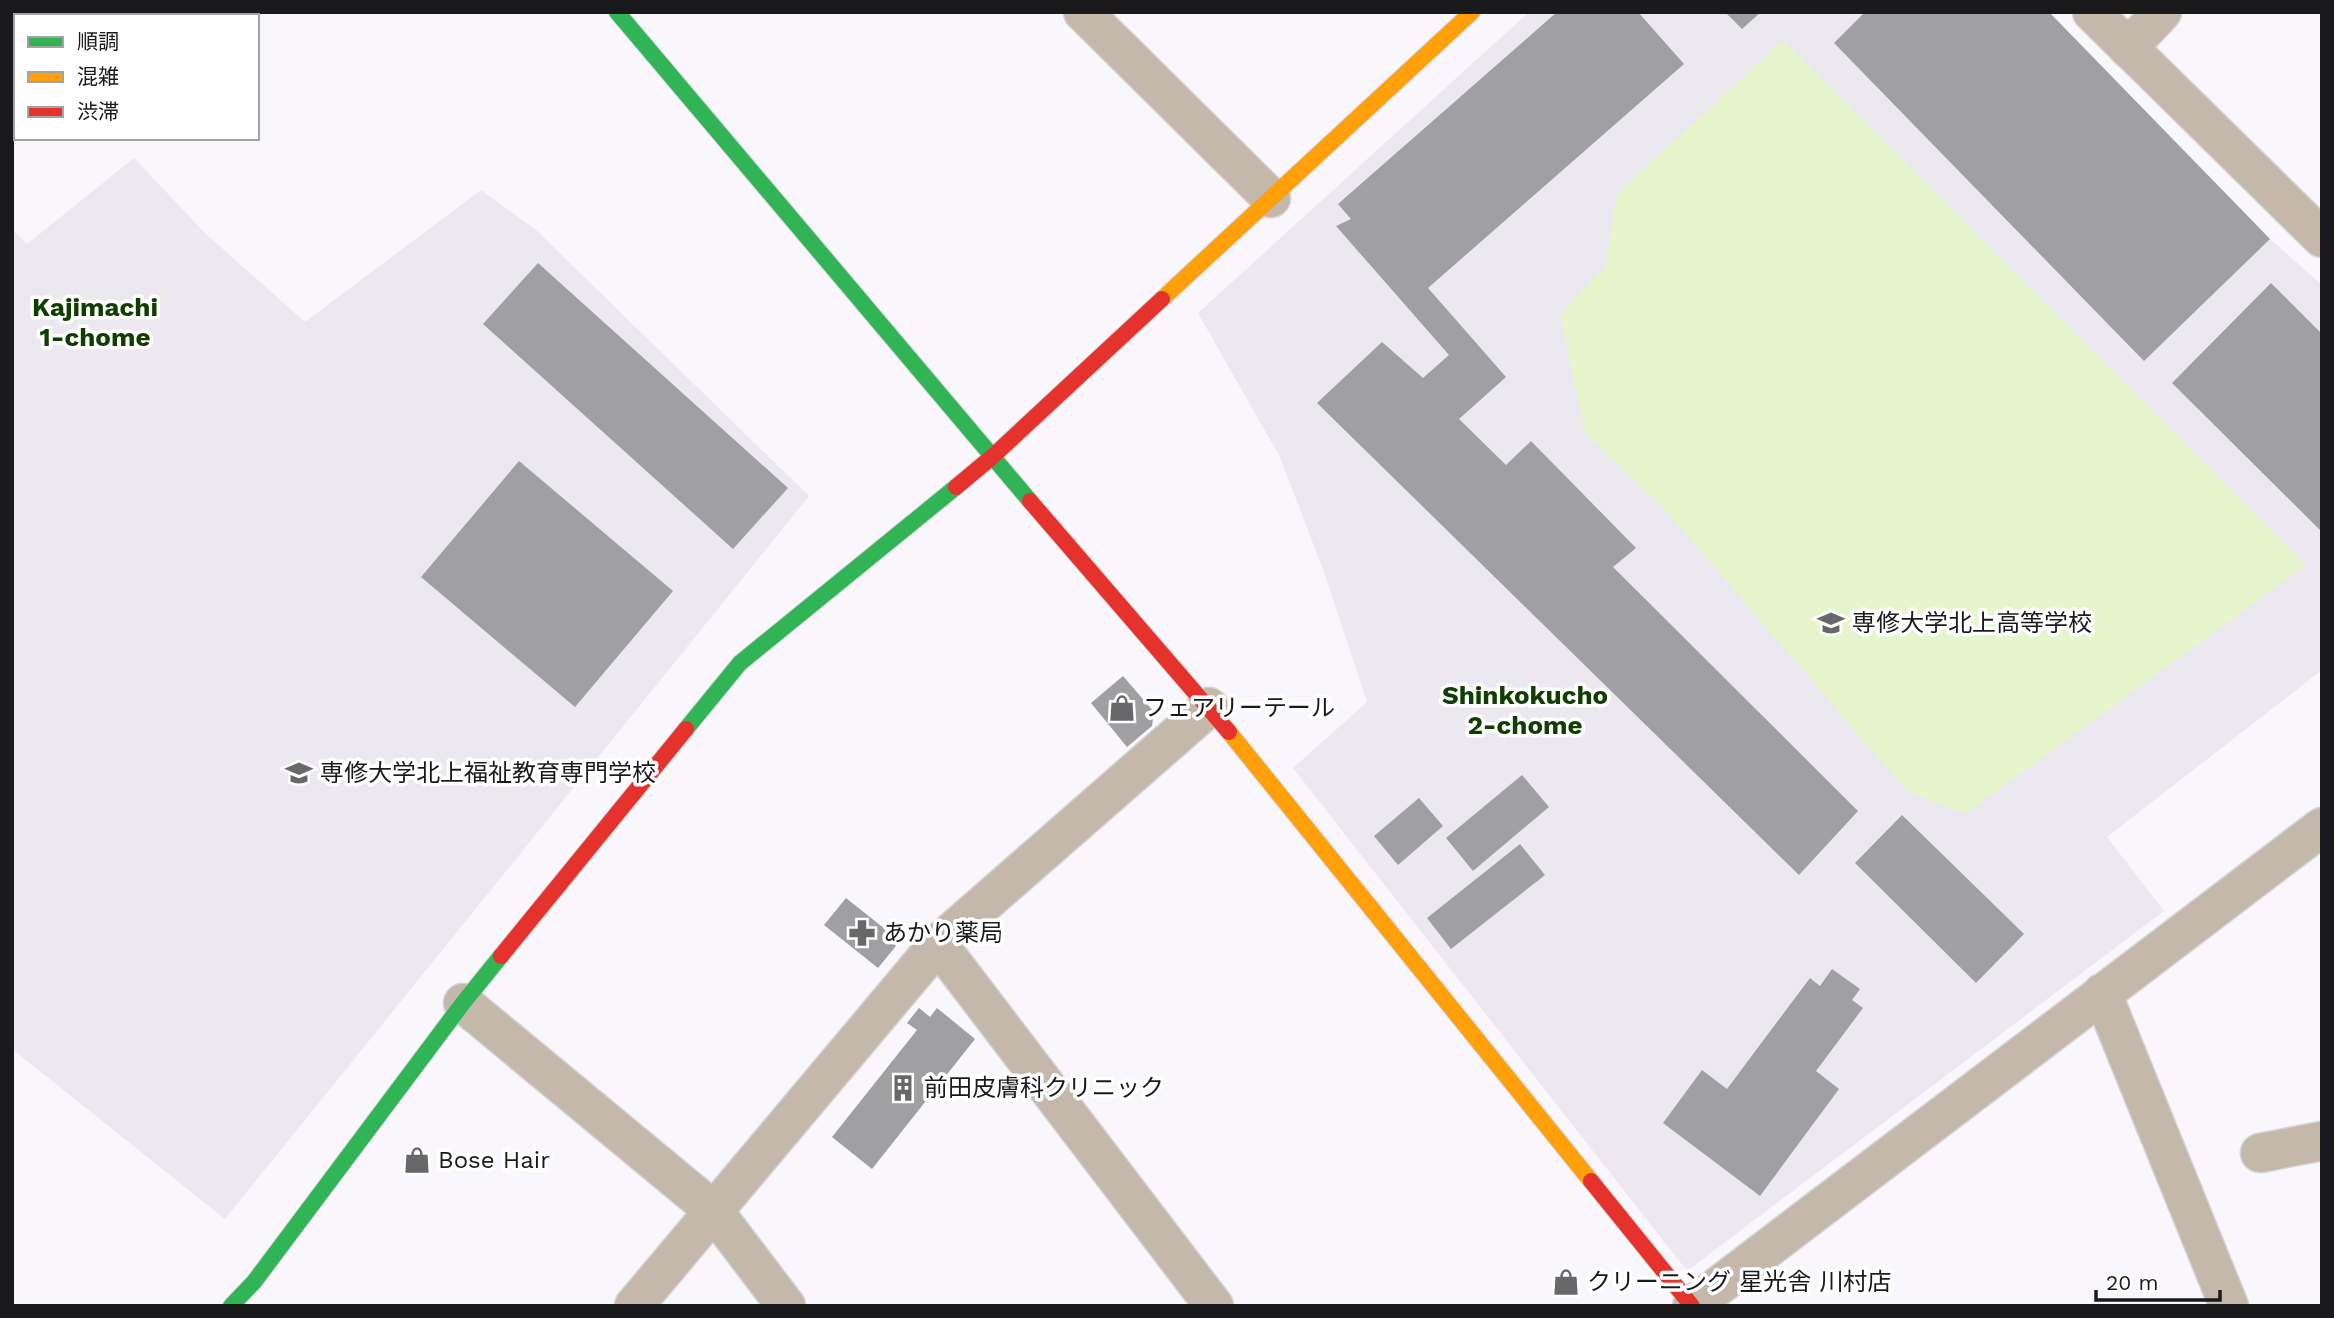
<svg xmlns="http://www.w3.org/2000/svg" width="2334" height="1318" font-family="'Work Sans','Noto Sans JP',sans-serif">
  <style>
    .built { fill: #ece8f0 }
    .green { fill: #e6f5cb }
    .building { fill: #a09fa1 }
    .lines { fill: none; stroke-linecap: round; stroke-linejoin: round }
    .street-casing { stroke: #d5d4d6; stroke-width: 41 }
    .fast-casing { stroke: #d5d4d6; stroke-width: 18 }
    .slow-casing { stroke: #d5d4d6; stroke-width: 18 }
    .jam-casing { stroke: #d5d4d6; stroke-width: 18 }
    .street { stroke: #c3b8a9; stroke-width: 38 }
    .fast { stroke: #30b455; stroke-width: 16 }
    .slow { stroke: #ff9f0a; stroke-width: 16 }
    .jam { stroke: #e5322d; stroke-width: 16 }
    .labels { text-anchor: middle; stroke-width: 7; stroke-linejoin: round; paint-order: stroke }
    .poi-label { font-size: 24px; fill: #1a191b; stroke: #fff; text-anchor: start }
    .neighbourhood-label { font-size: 26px; font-weight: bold; fill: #103d00; stroke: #fff }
  </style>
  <rect width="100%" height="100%" fill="#f9f7fb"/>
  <g class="built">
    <path d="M1529 12H2049L2270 239 2322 285V670L2107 837 2164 911 1687 1271 1293 768 1367 702 1325 575 1280 457 1198 313Z"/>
    <path d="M134 158 205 233 305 322 481 190 536 230 809 496 225 1219 12 1049V229L27 244Z"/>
  </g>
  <path class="green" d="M1783 40 2306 565 1965 814 1907 791 1665 510 1585 432 1560 315 1606 265 1616 195Z"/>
  <g class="building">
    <path d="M1557 12H1638L1684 64 1428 288 1506 377 1459 419 1506 465 1531 441 1636 548 1613 567 1858 811 1799 875 1317 403 1382 342 1423 378 1449 355 1336 226 1351 219 1338 204Z"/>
    <path d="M1725 12H1761L1742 29Z"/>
    <path d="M1865 12H2049L2270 239 2144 361 1834 43Z"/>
    <path d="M538 263 788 488 733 549 483 324Z"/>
    <path d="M2271 283 2322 334V532L2172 383Z"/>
    <path d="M519 461 673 591 575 707 421 577Z"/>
    <path d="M1123 676 1154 712 1152 726 1127 747 1091 703Z"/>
    <path d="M1522 775 1549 807 1473 871 1446 838Z"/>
    <path d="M1419 798 1443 826 1398 865 1374 836Z"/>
    <path d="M1902 815 2024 934 1976 983 1855 863Z"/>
    <path d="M1520 844 1545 875 1451 949 1427 918Z"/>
    <path d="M846 898 900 941 878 968 824 925Z"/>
    <path d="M1832 969 1860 989 1852 1000 1863 1008 1816 1071 1839 1089 1760 1196 1663 1123 1702 1070 1727 1089 1810 978 1820 986Z"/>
    <path d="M919 1008 930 1017 937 1008 975 1039 872 1169 832 1137 917 1030 907 1023Z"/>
  </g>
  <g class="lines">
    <defs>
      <g id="street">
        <path d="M1083 12 1271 198"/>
        <path d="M2092 12 2322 238"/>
        <path d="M12 17 19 12"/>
        <path d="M2128 48 2162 12"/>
        <path d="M938 944 1214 1306"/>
        <path d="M2102 993 2229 1306"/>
        <path d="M463 1003 713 1210 786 1306"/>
        <path d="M2260 1153 2322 1141"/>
        <path d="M634 1306 938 944 1209 707"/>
        <path d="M1692 1306 2322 827"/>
      </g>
      <g id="fast">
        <path d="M617 12 1030 501"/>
        <path d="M686 729 740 663 956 487"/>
        <path d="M231 1306 254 1282 463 1003 501 956"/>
      </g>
      <g id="slow">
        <path d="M1162 299 1472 12"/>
        <path d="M1229 732 1591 1181"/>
      </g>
      <g id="jam">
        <path d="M956 487 992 457 1162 299"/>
        <path d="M1030 501 1229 732"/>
        <path d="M501 956 686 729"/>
        <path d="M1591 1181 1692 1306"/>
      </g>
    </defs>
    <use href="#street" class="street-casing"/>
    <use href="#fast" class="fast-casing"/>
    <use href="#slow" class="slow-casing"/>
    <use href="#jam" class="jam-casing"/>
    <use href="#street" class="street"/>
    <use href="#fast" class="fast"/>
    <use href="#slow" class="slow"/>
    <use href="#jam" class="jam"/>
  </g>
  <defs>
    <symbol id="school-bare" viewBox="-9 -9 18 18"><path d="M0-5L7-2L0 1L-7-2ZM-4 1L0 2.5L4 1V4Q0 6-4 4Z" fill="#686769" stroke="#fff" stroke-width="2.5" paint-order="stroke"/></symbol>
    <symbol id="shop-bare" viewBox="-9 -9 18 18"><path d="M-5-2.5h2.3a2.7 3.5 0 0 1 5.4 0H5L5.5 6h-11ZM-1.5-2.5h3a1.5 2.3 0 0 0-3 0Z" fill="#686769" stroke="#fff" stroke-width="2.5" paint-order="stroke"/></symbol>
    <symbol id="pharmacy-bare" viewBox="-9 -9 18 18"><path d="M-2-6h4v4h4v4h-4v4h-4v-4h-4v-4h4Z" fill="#686769" stroke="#fff" stroke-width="2.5" paint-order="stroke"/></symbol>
    <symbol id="building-bare" viewBox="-9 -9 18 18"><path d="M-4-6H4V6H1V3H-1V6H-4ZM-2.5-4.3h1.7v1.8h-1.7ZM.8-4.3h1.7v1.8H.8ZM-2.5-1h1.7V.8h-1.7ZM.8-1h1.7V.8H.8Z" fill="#686769" stroke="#fff" stroke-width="2.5" paint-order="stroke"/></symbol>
  </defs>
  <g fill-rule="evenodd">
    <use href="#school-bare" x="1812" y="604" width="38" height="38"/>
    <use href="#shop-bare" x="1103" y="689" width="38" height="38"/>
    <use href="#school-bare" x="280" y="754" width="38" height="38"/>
    <use href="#pharmacy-bare" x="843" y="914" width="38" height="38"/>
    <use href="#building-bare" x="884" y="1069" width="38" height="38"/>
    <use href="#shop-bare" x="398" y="1141" width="38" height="38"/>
    <use href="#shop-bare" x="1547" y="1263" width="38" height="38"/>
  </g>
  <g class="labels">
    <g class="poi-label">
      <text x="1852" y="631">専修大学北上高等学校</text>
      <text x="1143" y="716">フェアリーテール</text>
      <text x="320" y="781">専修大学北上福祉教育専門学校</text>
      <text x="883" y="941">あかり薬局</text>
      <text x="924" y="1096">前田皮膚科クリニック</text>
      <text x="438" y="1168">Bose Hair</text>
      <text x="1587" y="1290">クリーニング 星光舎 川村店</text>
    </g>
    <g class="neighbourhood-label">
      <text x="95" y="316">Kajimachi<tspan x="95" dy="30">1-chome</tspan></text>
      <text x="1525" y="704">Shinkokucho<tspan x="1525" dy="30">2-chome</tspan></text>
    </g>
  </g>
  <rect width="2334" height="1318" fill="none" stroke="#1a191b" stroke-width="28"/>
  <rect x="14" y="14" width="245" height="126" fill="#ffffff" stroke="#a3a3a4" stroke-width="2"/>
  <rect x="28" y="37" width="35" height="10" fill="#30b455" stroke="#a3a3a4" stroke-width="2"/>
  <text x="77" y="49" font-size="21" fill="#1a191b">順調</text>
  <rect x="28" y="72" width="35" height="10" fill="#ff9f0a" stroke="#a3a3a4" stroke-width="2"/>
  <text x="77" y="84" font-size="21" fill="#1a191b">混雑</text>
  <rect x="28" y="107" width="35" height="10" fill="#e5322d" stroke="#a3a3a4" stroke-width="2"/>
  <text x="77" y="119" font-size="21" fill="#1a191b">渋滞</text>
  <path d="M2096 1290v10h124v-10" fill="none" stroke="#1a191b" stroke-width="3.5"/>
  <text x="2106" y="1290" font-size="21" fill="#1a191b" stroke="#ffffff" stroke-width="5" paint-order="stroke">20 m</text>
</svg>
